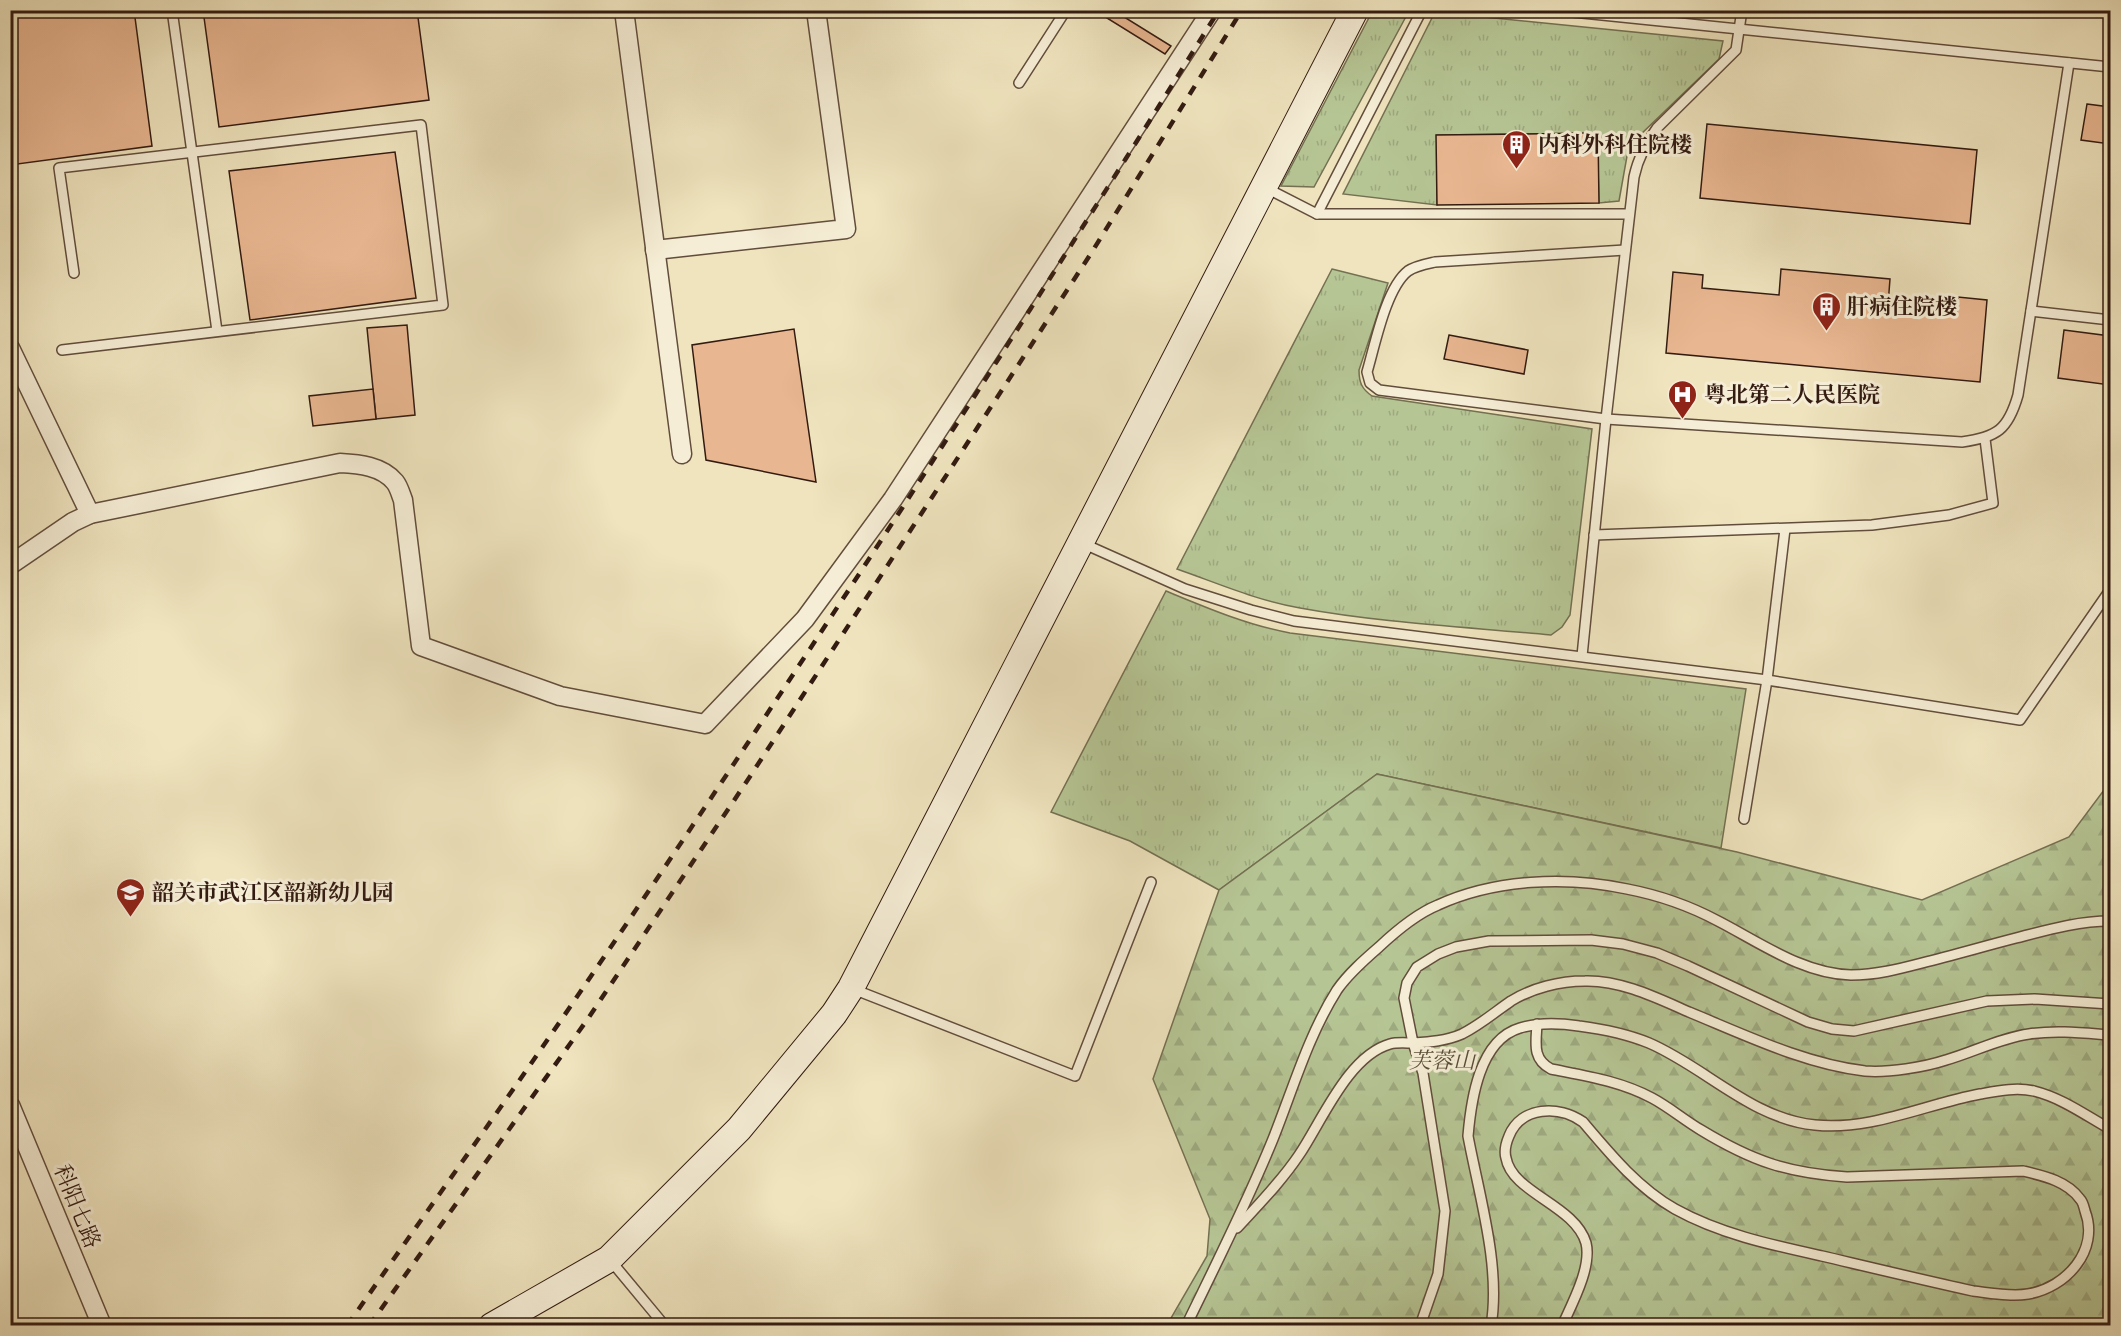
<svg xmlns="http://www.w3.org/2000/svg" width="2121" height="1336" font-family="'IM FELL English','Noto Serif SC',serif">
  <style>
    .grass { fill: url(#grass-tufts); stroke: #747052; stroke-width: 1.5 }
    .forest { fill: url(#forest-firs); stroke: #747052; stroke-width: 1.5 }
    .building { fill: #e8b690; stroke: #331b11; stroke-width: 1.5 }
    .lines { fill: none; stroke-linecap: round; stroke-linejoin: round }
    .service-casing { stroke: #624d3c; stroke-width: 12 }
    .minor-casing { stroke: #624d3c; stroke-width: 21 }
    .secondary-casing { stroke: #331b11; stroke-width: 28 }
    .service { stroke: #f5edd5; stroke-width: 9 }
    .minor { stroke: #f5edd5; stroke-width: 18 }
    .secondary { stroke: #f5edd5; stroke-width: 26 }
    .rail { stroke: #331b11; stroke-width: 4.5; stroke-dasharray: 10 10; stroke-linecap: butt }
    .labels { text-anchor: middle; stroke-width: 6; stroke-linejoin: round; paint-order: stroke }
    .poi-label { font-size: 22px; font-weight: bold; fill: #331b11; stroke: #f5edd5; text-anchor: start }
    .park-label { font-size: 22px; font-style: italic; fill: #5a4e38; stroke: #f5edd5 }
    .street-label { font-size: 22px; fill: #331b11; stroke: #f5edd5 }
  </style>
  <defs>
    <pattern id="grass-tufts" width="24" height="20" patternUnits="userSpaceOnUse" patternTransform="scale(1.5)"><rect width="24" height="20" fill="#b6c594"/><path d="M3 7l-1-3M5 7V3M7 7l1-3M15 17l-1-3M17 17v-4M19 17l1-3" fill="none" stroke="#9da97f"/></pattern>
    <pattern id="forest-firs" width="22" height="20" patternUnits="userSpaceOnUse" patternTransform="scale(1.5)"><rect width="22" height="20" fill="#b6c594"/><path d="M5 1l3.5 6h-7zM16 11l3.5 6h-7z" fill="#9da97f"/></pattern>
  </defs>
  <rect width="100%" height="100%" fill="#efe4be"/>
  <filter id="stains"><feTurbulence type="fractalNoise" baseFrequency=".00333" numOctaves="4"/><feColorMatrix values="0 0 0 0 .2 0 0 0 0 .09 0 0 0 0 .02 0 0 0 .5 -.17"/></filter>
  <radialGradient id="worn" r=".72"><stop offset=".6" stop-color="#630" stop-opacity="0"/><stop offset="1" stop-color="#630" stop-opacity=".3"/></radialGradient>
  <g class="grass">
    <path d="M1373 10 1409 11 1314 187 1281 186Z"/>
    <path d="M1435 12 1723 41 1719 59 1636 139 1627 156 1619 201 1599 203 1597 133 1437 135V205L1343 194Z"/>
    <path d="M1332 269 1388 283 1359 370C1359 383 1362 389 1372 396L1592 429 1570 615 1562 627 1551 635C1467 627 1382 623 1300 608 1258 601 1217 583 1177 569Z"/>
    <path d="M1166 591C1207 608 1247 625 1290 633L1746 689 1721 848 1377 774 1219 890 1130 841 1051 812Z"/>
  </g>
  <path class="forest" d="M1377 774 1737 852 1922 900 2069 837 2110 782V1325H1167L1207 1256 1210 1219 1153 1079 1219 890Z"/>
  <g class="building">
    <path d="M25 10H134L152 146 10 165V12Z"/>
    <path d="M203 10H417L429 100 219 127Z"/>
    <path d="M1094 10H1113L1171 46 1165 54Z"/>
    <path d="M2087 104 2110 107V144L2081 140Z"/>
    <path d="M1707 124 1977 150 1970 224 1700 198Z"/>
    <path d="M1598 133 1599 203 1437 205 1436 135Z"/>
    <path d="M395 152 416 298 250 320 229 171Z"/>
    <path d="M1781 269 1890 279 1888 305 1957 311 1958 297 1987 300 1980 382 1666 353 1673 272 1703 275 1702 288 1779 295Z"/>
    <path d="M407 325 415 415 376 419 367 328Z"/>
    <path d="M794 329 816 482 706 460 692 345Z"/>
    <path d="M2064 330 2110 336V385L2058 378Z"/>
    <path d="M1449 335 1528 350 1524 374 1444 359Z"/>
    <path d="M373 389 376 419 313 426 309 396Z"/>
  </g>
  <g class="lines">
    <defs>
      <g id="service">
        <path d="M172 10 217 331"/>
        <path d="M1553 10 2110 67"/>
        <path d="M1019 83 1066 10"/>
        <path d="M1266 188 1317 214H1629"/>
        <path d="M1317 214 1422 10"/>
        <path d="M1625 250 1435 262C1426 264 1415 266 1408 271 1386 288 1375 345 1367 372L1370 383 1379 390 1606 419 1962 442C1997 437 2008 430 2018 395L2069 63"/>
        <path d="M2031 311 2110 320"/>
        <path d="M62 350 443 305 421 125 59 168 74 273"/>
        <path d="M1594 535 1872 525 1949 515 1993 503 1985 439"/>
        <path d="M1082 543 1185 589 1251 610 1294 621 1767 680 2020 720 2110 590"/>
        <path d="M1582 656 1606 419 1634 177C1638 158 1646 144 1657 128L1736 50 1742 10"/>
        <path d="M1744 819 1767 680 1785 529"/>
        <path d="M853 989 1075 1076 1151 882"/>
        <path d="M2110 1004 2035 999 1987 1001 1854 1031 1832 1029 1808 1022 1688 966 1657 953 1623 944 1591 940 1489 941 1456 947 1438 954 1417 967 1407 983 1404 998 1413 1043C1430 1042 1446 1041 1462 1034 1480 1025 1495 1012 1511 1001 1532 988 1560 981 1585 981 1621 980 1657 998 1689 1012 1745 1035 1805 1064 1865 1071 1888 1073 1925 1067 1946 1060 1974 1052 2000 1038 2029 1034 2056 1030 2083 1033 2110 1035"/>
        <path d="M1537 1024C1536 1043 1532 1059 1551 1069 1586 1076 1620 1081 1652 1098 1669 1107 1684 1120 1701 1130 1752 1161 1787 1173 1847 1177L2023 1171C2044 1176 2067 1181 2080 1199 2083 1202 2084 1207 2085 1211 2100 1250 2066 1288 2028 1294 2011 1297 1991 1293 1973 1291 1923 1280 1873 1268 1822 1256 1772 1245 1720 1234 1675 1209 1638 1188 1610 1154 1583 1122 1559 1105 1521 1106 1509 1136 1506 1143 1504 1151 1506 1158 1512 1193 1575 1205 1586 1243 1592 1267 1572 1304 1562 1326"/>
        <path d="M1237 1228C1258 1205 1281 1182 1299 1155 1322 1121 1348 1056 1390 1044 1397 1042 1406 1043 1413 1043L1423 1073 1445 1211 1438 1274 1420 1326"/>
        <path d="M611 1261 665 1326"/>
        <path d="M1186 1326C1216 1264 1247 1203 1273 1139 1293 1089 1308 1036 1337 990 1348 974 1364 960 1379 947 1396 931 1416 914 1438 905 1495 879 1566 876 1627 889 1658 895 1690 906 1718 921 1759 942 1803 974 1851 975 1876 975 1899 969 1922 963 1954 955 1985 946 2016 938 2047 930 2078 921 2110 921"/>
        <path d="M1491 1326C1501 1267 1479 1195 1468 1136 1471 1101 1479 1040 1520 1028 1539 1022 1560 1023 1579 1026 1602 1029 1627 1034 1649 1043 1705 1067 1752 1119 1815 1125 1871 1131 1926 1104 1980 1094 1997 1091 2016 1087 2034 1091 2062 1098 2085 1115 2110 1129"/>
      </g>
      <g id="minor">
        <path d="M624 10 682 454"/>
        <path d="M655 250 846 229 816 10"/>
        <path d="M10 348 90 514"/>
        <path d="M10 565 73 522 90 514 340 463C359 464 382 466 395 482 399 487 401 495 403 500L421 646 560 696 705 724 805 619 893 499 1212 10"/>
        <path d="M10 1105 102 1326"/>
      </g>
      <path id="secondary" d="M492 1326 609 1259 739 1129 834 1014 851 988 1355 10"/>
    </defs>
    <use href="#service" class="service-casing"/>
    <use href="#minor" class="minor-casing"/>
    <use href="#secondary" class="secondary-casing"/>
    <use href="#service" class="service"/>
    <use href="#minor" class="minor"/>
    <use href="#secondary" class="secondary"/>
    <g class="rail">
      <path d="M347 1326C421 1219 497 1114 570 1007 793 680 1009 347 1219 10"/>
      <path d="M369 1326 587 1020 747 781 1090 255 1242 10"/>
    </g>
  </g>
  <defs>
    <symbol id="building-pin" viewBox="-11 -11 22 30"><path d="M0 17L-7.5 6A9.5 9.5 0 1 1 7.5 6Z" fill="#8f2418" stroke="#f5edd5"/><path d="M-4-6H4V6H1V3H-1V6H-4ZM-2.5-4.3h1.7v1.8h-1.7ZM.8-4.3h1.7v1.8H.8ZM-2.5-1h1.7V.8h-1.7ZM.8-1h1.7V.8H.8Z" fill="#fff"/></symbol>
    <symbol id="hospital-pin" viewBox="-11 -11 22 30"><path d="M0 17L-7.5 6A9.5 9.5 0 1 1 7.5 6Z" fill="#8f2418" stroke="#f5edd5"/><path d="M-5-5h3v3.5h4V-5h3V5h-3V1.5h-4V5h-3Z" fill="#fff"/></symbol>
    <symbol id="school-pin" viewBox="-11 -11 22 30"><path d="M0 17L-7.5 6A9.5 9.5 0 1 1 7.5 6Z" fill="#8f2418" stroke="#f5edd5"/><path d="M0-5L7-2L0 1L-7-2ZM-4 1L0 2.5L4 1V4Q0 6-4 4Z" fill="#fff"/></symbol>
  </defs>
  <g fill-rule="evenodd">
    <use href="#building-pin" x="1500" y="128" width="33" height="45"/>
    <use href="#building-pin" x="1810" y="290" width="33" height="45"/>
    <use href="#hospital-pin" x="1666" y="378" width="33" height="45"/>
    <use href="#school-pin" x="114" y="876" width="33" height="45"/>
  </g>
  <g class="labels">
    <g class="poi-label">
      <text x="1538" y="152">内科外科住院楼</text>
      <text x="1847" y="314">肝病住院楼</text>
      <text x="1704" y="402">粤北第二人民医院</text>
      <text x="152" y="900">韶关市武江区韶新幼儿园</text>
    </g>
    <g class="park-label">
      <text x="1442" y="1068">芙蓉山</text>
    </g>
    <g class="street-label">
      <text transform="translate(78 1206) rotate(68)" y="8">科阳七路</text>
    </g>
  </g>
  <rect width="2121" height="1336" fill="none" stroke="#efe4be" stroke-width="36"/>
  <rect x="12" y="12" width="2097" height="1312" fill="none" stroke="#331b11" stroke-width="3"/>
  <rect x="18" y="18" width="2085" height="1300" fill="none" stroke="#331b11" stroke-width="1.5"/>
  <rect width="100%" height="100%" filter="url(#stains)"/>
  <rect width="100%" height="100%" fill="url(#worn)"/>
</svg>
